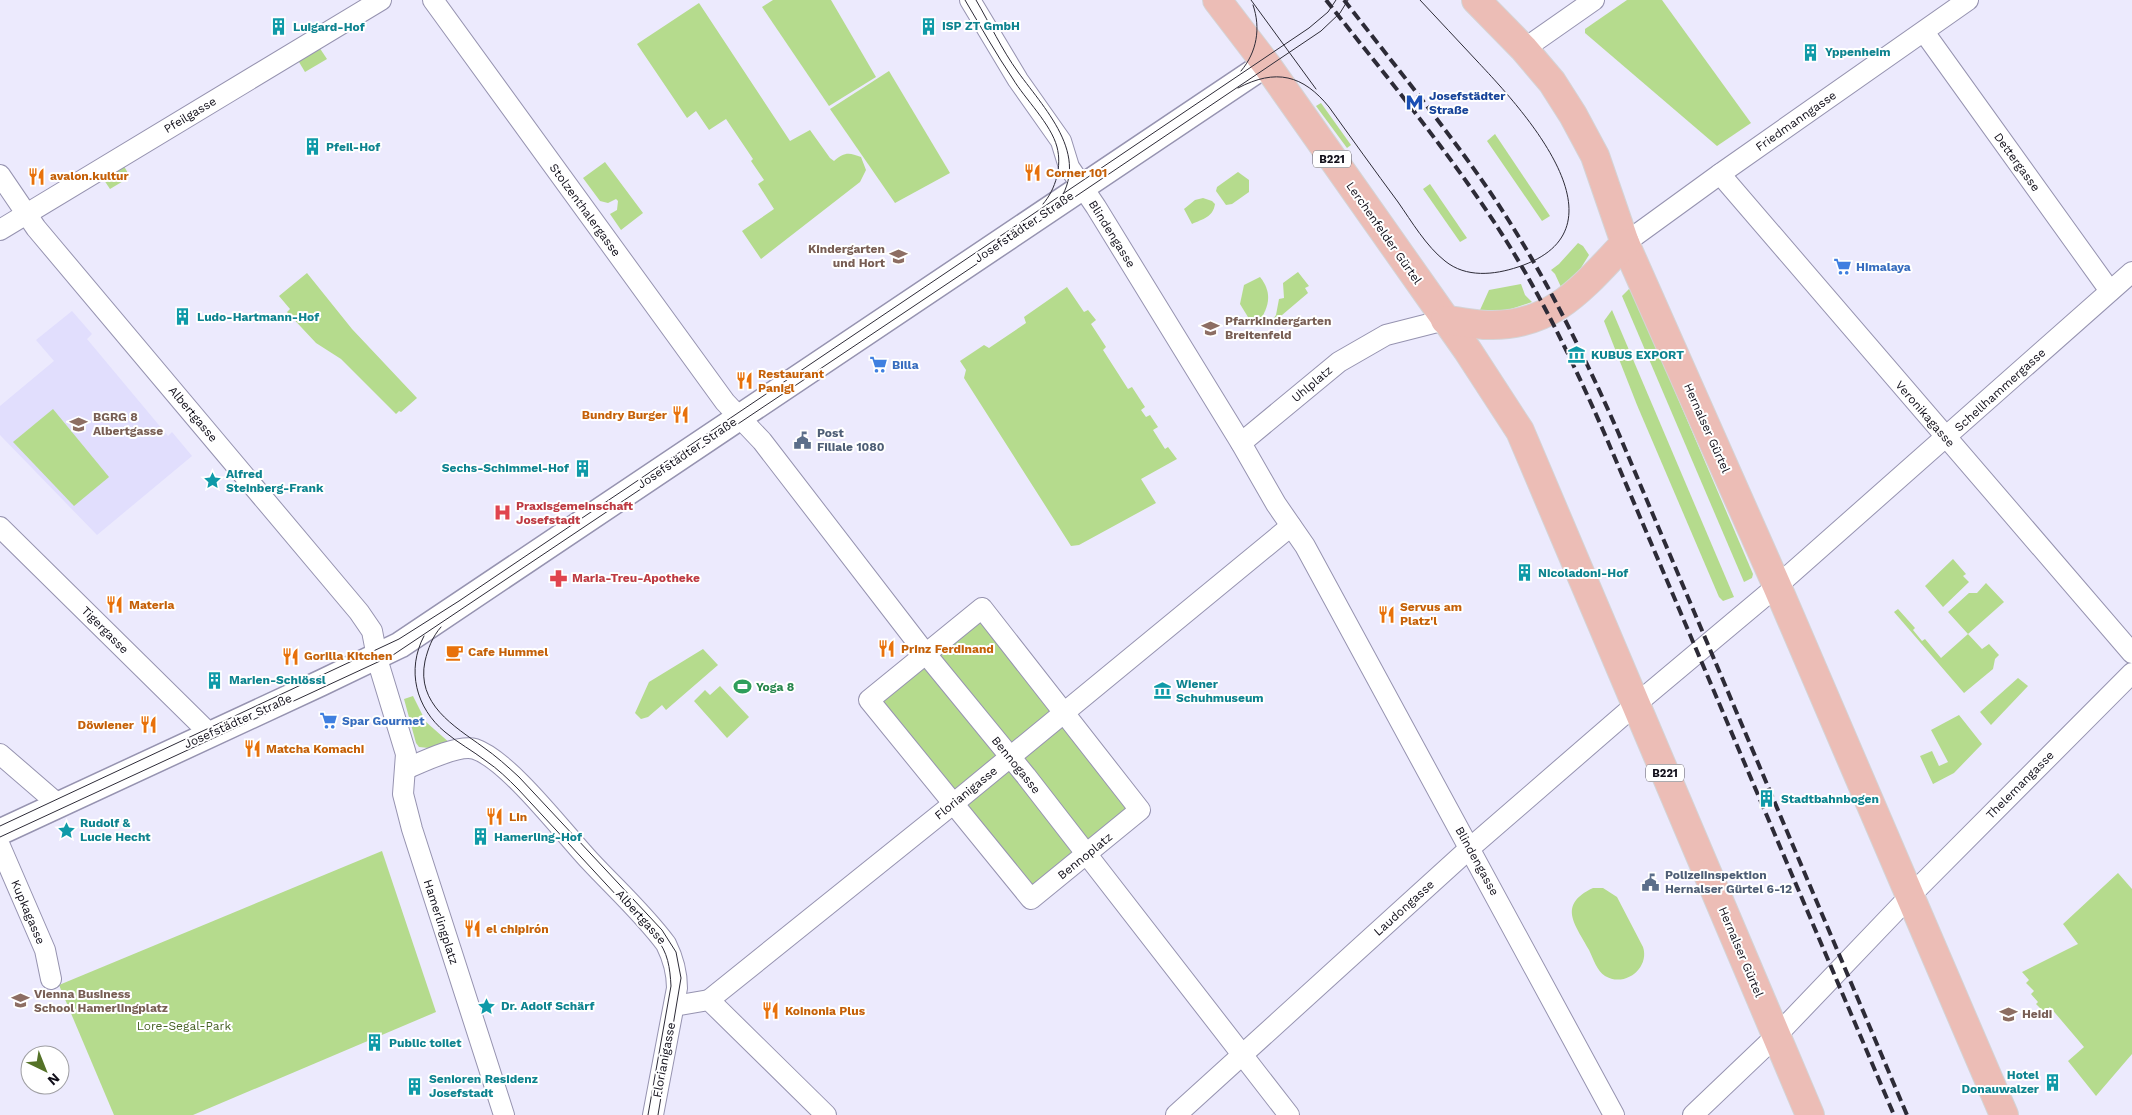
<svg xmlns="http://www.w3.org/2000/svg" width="2132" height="1115" font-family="'Work Sans',sans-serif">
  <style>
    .built { fill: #e1defd }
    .green { fill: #b5db8d }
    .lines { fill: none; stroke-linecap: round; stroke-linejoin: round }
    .minor-casing { stroke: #9693b0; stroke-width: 22 }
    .tertiary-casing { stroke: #9693b0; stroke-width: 28 }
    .primary-casing { stroke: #d4d4d6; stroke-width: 30 }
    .minor { stroke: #fff; stroke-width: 20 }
    .tertiary { stroke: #fff; stroke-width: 25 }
    .primary { stroke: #ecbdb6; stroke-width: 28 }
    .tram { stroke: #2d2b37; stroke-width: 1 }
    .rail { stroke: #2d2b37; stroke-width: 4; stroke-dasharray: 10 5; stroke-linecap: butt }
    .labels { text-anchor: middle; stroke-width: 4; stroke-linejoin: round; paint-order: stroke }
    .shield { fill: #fff; stroke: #58565e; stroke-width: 1 }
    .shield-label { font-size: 11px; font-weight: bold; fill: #100e19 }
    .culture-label { font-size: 12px; font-weight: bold; fill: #0d838f; stroke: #fff; text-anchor: start }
    .transit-label { font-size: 12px; font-weight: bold; fill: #164399; stroke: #fff; text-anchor: start }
    .street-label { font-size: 12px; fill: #100e19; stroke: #fff }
    .food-label { font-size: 12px; font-weight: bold; fill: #c56008; stroke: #fff; text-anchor: start }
    .education-label { font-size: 12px; font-weight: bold; fill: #785e54; stroke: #fff; text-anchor: start }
    .shop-label { font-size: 12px; font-weight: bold; fill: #366cbe; stroke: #fff; text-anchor: start }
    .service-label { font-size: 12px; font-weight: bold; fill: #4e5e75; stroke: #fff; text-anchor: start }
    .health-label { font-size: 12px; font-weight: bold; fill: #be3a42; stroke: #fff; text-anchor: start }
    .leisure-label { font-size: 12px; font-weight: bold; fill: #27864d; stroke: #fff; text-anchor: start }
    .park-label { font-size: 12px; fill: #476225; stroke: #fff }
  </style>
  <rect width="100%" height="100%" fill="#eceafd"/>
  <path class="built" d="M72 311 92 334 87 339 168 436 172 432 192 456 97 535 0 435V406L54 361 36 340Z"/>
  <g class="green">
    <path d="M773 0H831L876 77 829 106 762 7Z"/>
    <path d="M1627 0H1662L1751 123 1717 146 1585 33V29Z"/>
    <path d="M699 3 790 141 810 130 830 158 834 161C844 152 849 152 861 157L866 170 860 182 761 259 742 231 774 209 758 184 764 180 751 161 753 159 726 119 709 130 696 111 687 118 637 44Z"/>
    <path d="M319 47 327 59 305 72 299 62 301 58Z"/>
    <path d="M889 71 950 173 895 203 830 109Z"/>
    <path d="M1321 103 1351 145 1347 148 1316 106Z"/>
    <path d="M1495 134 1550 216 1542 221 1487 141Z"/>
    <path d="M605 162 643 213 621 230 610 214 617 210 618 201 616 199 608 203 600 201 583 178Z"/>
    <path d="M124 166 130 177 110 189 102 177Z"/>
    <path d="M1238 172 1249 180V192L1232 204 1226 205 1216 191 1217 187Z"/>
    <path d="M1430 184 1467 238 1460 242 1423 189Z"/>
    <path d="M1203 198 1212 201 1215 204C1213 217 1203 219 1192 224L1184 209 1195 200Z"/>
    <path d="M1578 243 1583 246 1589 255 1579 271 1561 287 1555 274 1551 270 1559 264Z"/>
    <path d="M1298 272 1309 286 1305 288 1308 293 1275 321 1273 319 1276 315 1279 299 1284 298 1283 283Z"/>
    <path d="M307 273 352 329 417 398 401 412 399 411 396 414 341 359 316 343 287 312 290 309 279 296Z"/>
    <path d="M1260 277C1273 293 1269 308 1258 323L1251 322 1240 304 1244 285Z"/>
    <path d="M1521 284 1525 295 1532 302 1508 310H1480L1489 290Z"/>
    <path d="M1067 287 1084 312 1088 310 1096 320 1091 324 1106 347 1103 350 1128 389 1132 387 1145 407 1141 410 1146 417 1150 415 1158 427 1153 430 1165 449 1168 447 1177 459 1141 479 1156 503 1079 545 1071 546 964 378 966 370 960 361 984 345 989 348 1026 323 1024 317Z"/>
    <path d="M1629 289 1632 291 1753 574 1752 578 1744 582 1622 296Z"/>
    <path d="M1612 310 1734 597 1723 601 1719 597 1637 405 1604 321Z"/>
    <path d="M53 409 109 477 74 506 13 442Z"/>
    <path d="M1953 559 1966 574 1963 576 1969 582 1943 607 1925 586Z"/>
    <path d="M1986 583 2004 602 1968 634 1982 649 1989 644 1999 655 1995 659 1993 669 1964 693 1894 612 1898 609 1915 628 1913 630 1922 641 1925 639 1941 658 1968 634 1948 612 1969 593H1977Z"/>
    <path d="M982 608 1140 810 1031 899 869 700Z"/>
    <path d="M703 649 718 665 666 710 662 705 648 717 641 719 635 713 649 682Z"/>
    <path d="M2018 678 2028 686 1991 725 1980 712Z"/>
    <path d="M720 686 749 717 727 738 694 701 705 690 710 695Z"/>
    <path d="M413 696 426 722 451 744 429 748 419 747 416 743 404 699Z"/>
    <path d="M1959 715 1982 744 1954 773 1933 784 1920 756 1932 751 1939 766 1948 762 1931 730Z"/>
    <path d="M382 851 436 1012 193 1115H114L59 985Z"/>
    <path d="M2118 873 2132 889V1054L2096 1096 2068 1061 2084 1047 2050 1007 2044 1012 2036 1004 2038 1002 2031 994 2034 991 2026 983 2029 980 2022 972 2078 944 2063 924Z"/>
    <path d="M1593 888H1603L1617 897 1643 947C1650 968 1625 988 1605 976 1597 971 1593 958 1589 950 1575 924 1557 905 1593 888Z"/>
  </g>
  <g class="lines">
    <defs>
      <g id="minor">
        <path d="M433 0 725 402 762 441 926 654 1026 776 1289 1115"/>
        <path d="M970 0 1018 80 1061 141 1069 167 1096 207 1241 443 1276 504 1305 546 1614 1115"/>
        <path d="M1924 32 2110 291"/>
        <path d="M1524 49 1594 0"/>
        <path d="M1720 174 2132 653"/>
        <path d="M0 175 36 228 359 612 372 631 378 662 406 754 403 794 412 829 504 1115"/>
        <path d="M0 230 381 0"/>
        <path d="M1625 243 1720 174 1968 0"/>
        <path d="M1241 443 1339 362 1386 335 1445 320"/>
        <path d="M0 527 210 734"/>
        <path d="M982 608 1140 810 1031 899 869 700Z"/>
        <path d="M0 754 59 805"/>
        <path d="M406 769C422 762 459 744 475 749 508 760 563 832 589 860 614 887 643 913 666 944 673 958 677 972 677 988L653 1115"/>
        <path d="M0 846 45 950 51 979"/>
        <path d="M709 1000 953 804 1291 526"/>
        <path d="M674 1006 709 1000 826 1115"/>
        <path d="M1176 1115 1470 848 1635 705 1777 586 2132 272"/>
        <path d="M1693 1115 1777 1035 1909 897 2132 673"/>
      </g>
      <path id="tertiary" d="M0 832 321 683 400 645 1266 64"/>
      <g id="primary">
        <path d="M1217 0 1266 64 1468 351 1520 431 1810 1115"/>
        <path d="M1476 0 1524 49 1552 82 1573 115 1595 156 1625 243 1777 586 2004 1115"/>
        <path d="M1445 320C1459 321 1474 325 1488 325 1553 327 1584 286 1625 243"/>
      </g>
    </defs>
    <use href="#minor" class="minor-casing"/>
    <use href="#tertiary" class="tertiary-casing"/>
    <use href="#primary" class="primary-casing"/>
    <use href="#minor" class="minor"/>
    <use href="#tertiary" class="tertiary"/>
    <use href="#primary" class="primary"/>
    <g class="tram">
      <path d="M965 0C981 27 996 54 1013 79 1025 99 1051 124 1057 147 1062 166 1056 189 1043 204"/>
      <path d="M1251 0 1316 89"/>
      <path d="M1241 71C1257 52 1261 28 1253 5"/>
      <path d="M1238 88C1276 68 1303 75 1329 107 1352 139 1375 171 1398 202 1412 222 1426 246 1445 261 1466 278 1494 275 1518 267 1634 229 1522 109 1477 61 1458 41 1439 20 1420 0"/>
      <path d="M1054 211 1321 31 1340 13 1348 0"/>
      <path d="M441 627C432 637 428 649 425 661 416 704 454 726 483 747 496 756 507 766 519 777L662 930 676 952 681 978 658 1115"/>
      <path d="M424 636C406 670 416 708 445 732 458 743 473 751 486 761 498 769 508 779 518 789L656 938C668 952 670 968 671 986L648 1115"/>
      <path d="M0 826 399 639 459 601 1309 28 1328 12 1336 0"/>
      <path d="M0 837 393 655 1023 233C1033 226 1045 219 1053 209 1095 160 1047 112 1018 72 1002 50 990 24 976 0"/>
    </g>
    <g class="rail">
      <path d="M1326 0C1385 75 1446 148 1498 228 1541 294 1574 364 1606 437L1894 1115"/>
      <path d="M1344 0C1392 62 1443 124 1488 189 1540 265 1581 348 1618 432L1907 1115"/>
    </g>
  </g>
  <defs>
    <symbol id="building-bare" viewBox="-9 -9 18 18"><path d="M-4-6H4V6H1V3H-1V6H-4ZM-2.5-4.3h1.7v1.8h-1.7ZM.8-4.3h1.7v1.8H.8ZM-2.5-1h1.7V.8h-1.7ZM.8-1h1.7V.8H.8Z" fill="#0f9aa8" stroke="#fff" stroke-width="2.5" paint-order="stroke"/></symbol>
    <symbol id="metro-bare" viewBox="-9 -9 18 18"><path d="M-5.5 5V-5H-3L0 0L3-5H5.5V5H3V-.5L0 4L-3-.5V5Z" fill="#1a4fb4" stroke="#fff" stroke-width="2.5" paint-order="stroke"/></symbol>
    <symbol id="restaurant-bare" viewBox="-9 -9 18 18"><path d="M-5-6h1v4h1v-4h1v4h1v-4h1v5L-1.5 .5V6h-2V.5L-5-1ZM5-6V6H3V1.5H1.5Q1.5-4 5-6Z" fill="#e8710a" stroke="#fff" stroke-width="2.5" paint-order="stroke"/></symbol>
    <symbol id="school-bare" viewBox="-9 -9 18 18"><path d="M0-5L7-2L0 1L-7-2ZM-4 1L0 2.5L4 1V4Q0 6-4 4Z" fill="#8d6e63" stroke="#fff" stroke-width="2.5" paint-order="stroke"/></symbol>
    <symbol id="supermarket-bare" viewBox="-9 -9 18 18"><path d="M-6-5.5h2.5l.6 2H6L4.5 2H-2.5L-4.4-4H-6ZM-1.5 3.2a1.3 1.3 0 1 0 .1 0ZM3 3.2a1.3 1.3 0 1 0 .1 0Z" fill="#3f7fe0" stroke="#fff" stroke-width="2.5" paint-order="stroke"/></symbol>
    <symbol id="museum-bare" viewBox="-9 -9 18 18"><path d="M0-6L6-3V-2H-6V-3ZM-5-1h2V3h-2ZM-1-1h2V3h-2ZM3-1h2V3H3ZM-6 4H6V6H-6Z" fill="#0f9aa8" stroke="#fff" stroke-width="2.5" paint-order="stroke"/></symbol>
    <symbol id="civic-bare" viewBox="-9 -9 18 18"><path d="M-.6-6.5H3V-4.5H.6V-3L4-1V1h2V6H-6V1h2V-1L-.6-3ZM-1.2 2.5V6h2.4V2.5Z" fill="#5c6f8a" stroke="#fff" stroke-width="2.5" paint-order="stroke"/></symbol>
    <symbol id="sight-bare" viewBox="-9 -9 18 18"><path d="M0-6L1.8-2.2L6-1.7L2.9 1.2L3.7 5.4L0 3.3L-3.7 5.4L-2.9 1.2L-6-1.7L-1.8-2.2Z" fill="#0f9aa8" stroke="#fff" stroke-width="2.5" paint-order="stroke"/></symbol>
    <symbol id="hospital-bare" viewBox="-9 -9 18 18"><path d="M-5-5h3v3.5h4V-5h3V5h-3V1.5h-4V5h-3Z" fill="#e0444e" stroke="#fff" stroke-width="2.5" paint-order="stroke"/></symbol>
    <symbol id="pharmacy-bare" viewBox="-9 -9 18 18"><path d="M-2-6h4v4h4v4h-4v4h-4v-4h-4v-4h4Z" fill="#e0444e" stroke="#fff" stroke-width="2.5" paint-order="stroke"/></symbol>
    <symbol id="cafe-bare" viewBox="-9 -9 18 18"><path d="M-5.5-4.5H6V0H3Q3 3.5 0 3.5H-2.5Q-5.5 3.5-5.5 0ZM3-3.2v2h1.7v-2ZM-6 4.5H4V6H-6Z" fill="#e8710a" stroke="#fff" stroke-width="2.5" paint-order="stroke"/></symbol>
    <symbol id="stadium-bare" viewBox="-9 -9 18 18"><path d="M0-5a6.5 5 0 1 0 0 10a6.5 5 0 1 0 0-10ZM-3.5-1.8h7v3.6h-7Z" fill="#2e9e5b" stroke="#fff" stroke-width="2.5" paint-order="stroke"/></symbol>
    <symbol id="university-bare" viewBox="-9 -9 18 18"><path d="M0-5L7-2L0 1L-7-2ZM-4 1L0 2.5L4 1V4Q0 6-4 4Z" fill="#8d6e63" stroke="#fff" stroke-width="2.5" paint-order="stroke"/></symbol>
  </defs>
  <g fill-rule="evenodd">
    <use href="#building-bare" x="916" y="14" width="25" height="25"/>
    <use href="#building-bare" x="266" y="14" width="25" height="25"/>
    <use href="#building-bare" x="1798" y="40" width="25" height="25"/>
    <use href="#metro-bare" x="1402" y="90" width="25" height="25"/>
    <use href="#building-bare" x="300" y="134" width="25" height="25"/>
    <use href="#restaurant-bare" x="1020" y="160" width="25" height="25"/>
    <use href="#restaurant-bare" x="24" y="164" width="25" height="25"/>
    <use href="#school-bare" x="886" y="244" width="25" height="25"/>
    <use href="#supermarket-bare" x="1830" y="254" width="25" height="25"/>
    <use href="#building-bare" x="170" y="304" width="25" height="25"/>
    <use href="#school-bare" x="1198" y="316" width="25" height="25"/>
    <use href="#museum-bare" x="1564" y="342" width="25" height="25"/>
    <use href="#supermarket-bare" x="866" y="352" width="25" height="25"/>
    <use href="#restaurant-bare" x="732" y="368" width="25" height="25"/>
    <use href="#restaurant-bare" x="668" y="402" width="25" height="25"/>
    <use href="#school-bare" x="66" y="412" width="25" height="25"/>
    <use href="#civic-bare" x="790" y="428" width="25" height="25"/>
    <use href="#building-bare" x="570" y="456" width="25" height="25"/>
    <use href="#sight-bare" x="200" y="468" width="25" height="25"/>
    <use href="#hospital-bare" x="490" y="500" width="25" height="25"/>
    <use href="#building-bare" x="1512" y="560" width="25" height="25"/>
    <use href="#pharmacy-bare" x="546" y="566" width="25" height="25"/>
    <use href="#restaurant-bare" x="102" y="592" width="25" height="25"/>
    <use href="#restaurant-bare" x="1374" y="602" width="25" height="25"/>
    <use href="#restaurant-bare" x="874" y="636" width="25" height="25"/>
    <use href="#cafe-bare" x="442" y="640" width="25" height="25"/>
    <use href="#restaurant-bare" x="278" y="644" width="25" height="25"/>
    <use href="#building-bare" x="202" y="668" width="25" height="25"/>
    <use href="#stadium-bare" x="730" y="674" width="25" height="25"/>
    <use href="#museum-bare" x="1150" y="678" width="25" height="25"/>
    <use href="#supermarket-bare" x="316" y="708" width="25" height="25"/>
    <use href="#restaurant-bare" x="136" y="712" width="25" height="25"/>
    <use href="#restaurant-bare" x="240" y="736" width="25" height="25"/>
    <use href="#building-bare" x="1754" y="786" width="25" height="25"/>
    <use href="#restaurant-bare" x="482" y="804" width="25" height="25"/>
    <use href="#sight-bare" x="54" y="818" width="25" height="25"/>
    <use href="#building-bare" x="468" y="824" width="25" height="25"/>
    <use href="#civic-bare" x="1638" y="870" width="25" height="25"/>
    <use href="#restaurant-bare" x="460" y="916" width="25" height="25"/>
    <use href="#university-bare" x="8" y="988" width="25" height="25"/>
    <use href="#sight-bare" x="474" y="994" width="25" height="25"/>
    <use href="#restaurant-bare" x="758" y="998" width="25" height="25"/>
    <use href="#school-bare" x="1996" y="1002" width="25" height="25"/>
    <use href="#building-bare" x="362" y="1030" width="25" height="25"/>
    <use href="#building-bare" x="2040" y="1070" width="25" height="25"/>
    <use href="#building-bare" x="402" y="1074" width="25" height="25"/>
  </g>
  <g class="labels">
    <g class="shield">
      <rect x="1313" y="150.5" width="38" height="17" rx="4"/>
      <rect x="1646" y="764.5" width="38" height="17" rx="4"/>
    </g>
    <g class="shield-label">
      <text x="1332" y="163">B221</text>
      <text x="1665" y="777">B221</text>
    </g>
    <g class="culture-label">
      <text x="942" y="30">ISP ZT GmbH</text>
      <text x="293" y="31">Luigard-Hof</text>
      <text x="1825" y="56">Yppenheim</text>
      <text x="326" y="151">Pfeil-Hof</text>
      <text x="197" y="321">Ludo-Hartmann-Hof</text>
      <text x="1591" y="359">KUBUS EXPORT</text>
      <text x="569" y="472" text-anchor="end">Sechs-Schimmel-Hof</text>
      <text x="226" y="478">Alfred<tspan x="226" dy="14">Steinberg-Frank</tspan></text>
      <text x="1538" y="577">Nicoladoni-Hof</text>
      <text x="229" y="684">Marien-Schlössl</text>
      <text x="1176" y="688">Wiener<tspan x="1176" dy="14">Schuhmuseum</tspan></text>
      <text x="1781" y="803">Stadtbahnbogen</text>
      <text x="80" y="827">Rudolf &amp;<tspan x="80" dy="14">Lucie Hecht</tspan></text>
      <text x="494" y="841">Hamerling-Hof</text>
      <text x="501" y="1010">Dr. Adolf Schärf</text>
      <text x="389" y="1047">Public toilet</text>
      <text x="2039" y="1079" text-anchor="end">Hotel<tspan x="2039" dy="14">Donauwalzer</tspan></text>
      <text x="429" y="1083">Senioren Residenz<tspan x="429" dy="14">Josefstadt</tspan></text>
    </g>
    <g class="transit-label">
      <text x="1429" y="100">Josefstädter<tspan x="1429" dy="14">Straße</tspan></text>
    </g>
    <g class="street-label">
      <text transform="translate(190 115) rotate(-31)" y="4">Pfeilgasse</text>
      <text transform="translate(1796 121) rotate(-35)" y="4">Friedmanngasse</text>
      <text transform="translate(2017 162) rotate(54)" y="4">Dettergasse</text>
      <text transform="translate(585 210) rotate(54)" y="4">Stolzenthalergasse</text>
      <text transform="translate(1024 227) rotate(-34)" y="4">Josefstädter Straße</text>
      <text transform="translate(1384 233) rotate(55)" y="4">Lerchenfelder Gürtel</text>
      <text transform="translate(1112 234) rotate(58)" y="4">Blindengasse</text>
      <text transform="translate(1312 384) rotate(-40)" y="4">Uhlplatz</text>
      <text transform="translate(2000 390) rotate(-42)" y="4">Schellhammergasse</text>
      <text transform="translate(193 414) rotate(50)" y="4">Albertgasse</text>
      <text transform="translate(1925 414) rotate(49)" y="4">Veronikagasse</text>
      <text transform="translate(1707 428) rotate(66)" y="4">Hernalser Gürtel</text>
      <text transform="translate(687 453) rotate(-34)" y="4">Josefstädter Straße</text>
      <text transform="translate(105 630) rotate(45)" y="4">Tigergasse</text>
      <text transform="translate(238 721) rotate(-24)" y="4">Josefstädter Straße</text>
      <text transform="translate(1016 765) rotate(51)" y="4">Bennogasse</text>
      <text transform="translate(2020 785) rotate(-45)" y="4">Thelemangasse</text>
      <text transform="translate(966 793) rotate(-39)" y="4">Florianigasse</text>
      <text transform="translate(1085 856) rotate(-39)" y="4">Bennoplatz</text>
      <text transform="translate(1477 861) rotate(61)" y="4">Blindengasse</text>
      <text transform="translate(1404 908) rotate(-42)" y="4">Laudongasse</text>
      <text transform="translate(28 912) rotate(67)" y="4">Kupkagasse</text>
      <text transform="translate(641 917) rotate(48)" y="4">Albertgasse</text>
      <text transform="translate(441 922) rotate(72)" y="4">Hamerlingplatz</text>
      <text transform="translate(1741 952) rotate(67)" y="4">Hernalser Gürtel</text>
      <text transform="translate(664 1060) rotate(-79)" y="4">Florianigasse</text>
    </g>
    <g class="food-label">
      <text x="1046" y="177">Corner 101</text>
      <text x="50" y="180">avalon.kultur</text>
      <text x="758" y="378">Restaurant<tspan x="758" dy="14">Panigl</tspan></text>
      <text x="667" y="419" text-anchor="end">Bundry Burger</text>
      <text x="129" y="609">Materia</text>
      <text x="1400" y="611">Servus am<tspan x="1400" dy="14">Platz'l</tspan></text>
      <text x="901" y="653">Prinz Ferdinand</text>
      <text x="468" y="656">Cafe Hummel</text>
      <text x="304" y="660">Gorilla Kitchen</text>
      <text x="134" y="729" text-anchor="end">Döwiener</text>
      <text x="266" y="753">Matcha Komachi</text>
      <text x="509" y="821">Lin</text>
      <text x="486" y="933">el chipirón</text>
      <text x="785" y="1015">Koinonia Plus</text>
    </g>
    <g class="education-label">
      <text x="885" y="253" text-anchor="end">Kindergarten<tspan x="885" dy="14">und Hort</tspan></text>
      <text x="1225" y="325">Pfarrkindergarten<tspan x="1225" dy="14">Breitenfeld</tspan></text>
      <text x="93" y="421">BGRG 8<tspan x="93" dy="14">Albertgasse</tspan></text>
      <text x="34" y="998">Vienna Business<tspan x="34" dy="14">School Hamerlingplatz</tspan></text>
      <text x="2022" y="1018">Heidi</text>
    </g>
    <g class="shop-label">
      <text x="1856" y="271">Himalaya</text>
      <text x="892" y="369">Billa</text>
      <text x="342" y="725">Spar Gourmet</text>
    </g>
    <g class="service-label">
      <text x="817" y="437">Post<tspan x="817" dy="14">Filiale 1080</tspan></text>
      <text x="1665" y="879">Polizeiinspektion<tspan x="1665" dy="14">Hernalser Gürtel 6-12</tspan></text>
    </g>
    <g class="health-label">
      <text x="516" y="510">Praxisgemeinschaft<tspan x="516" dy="14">Josefstadt</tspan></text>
      <text x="572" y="582">Maria-Treu-Apotheke</text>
    </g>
    <g class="leisure-label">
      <text x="756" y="691">Yoga 8</text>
    </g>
    <g class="park-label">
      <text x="184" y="1030">Lore-Segal-Park</text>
    </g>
  </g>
  <g transform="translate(45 1070) rotate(137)"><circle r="24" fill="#ffffff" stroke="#9f9fa3"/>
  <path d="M0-4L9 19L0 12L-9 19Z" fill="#547227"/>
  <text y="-8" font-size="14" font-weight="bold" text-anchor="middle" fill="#100e19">N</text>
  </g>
</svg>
